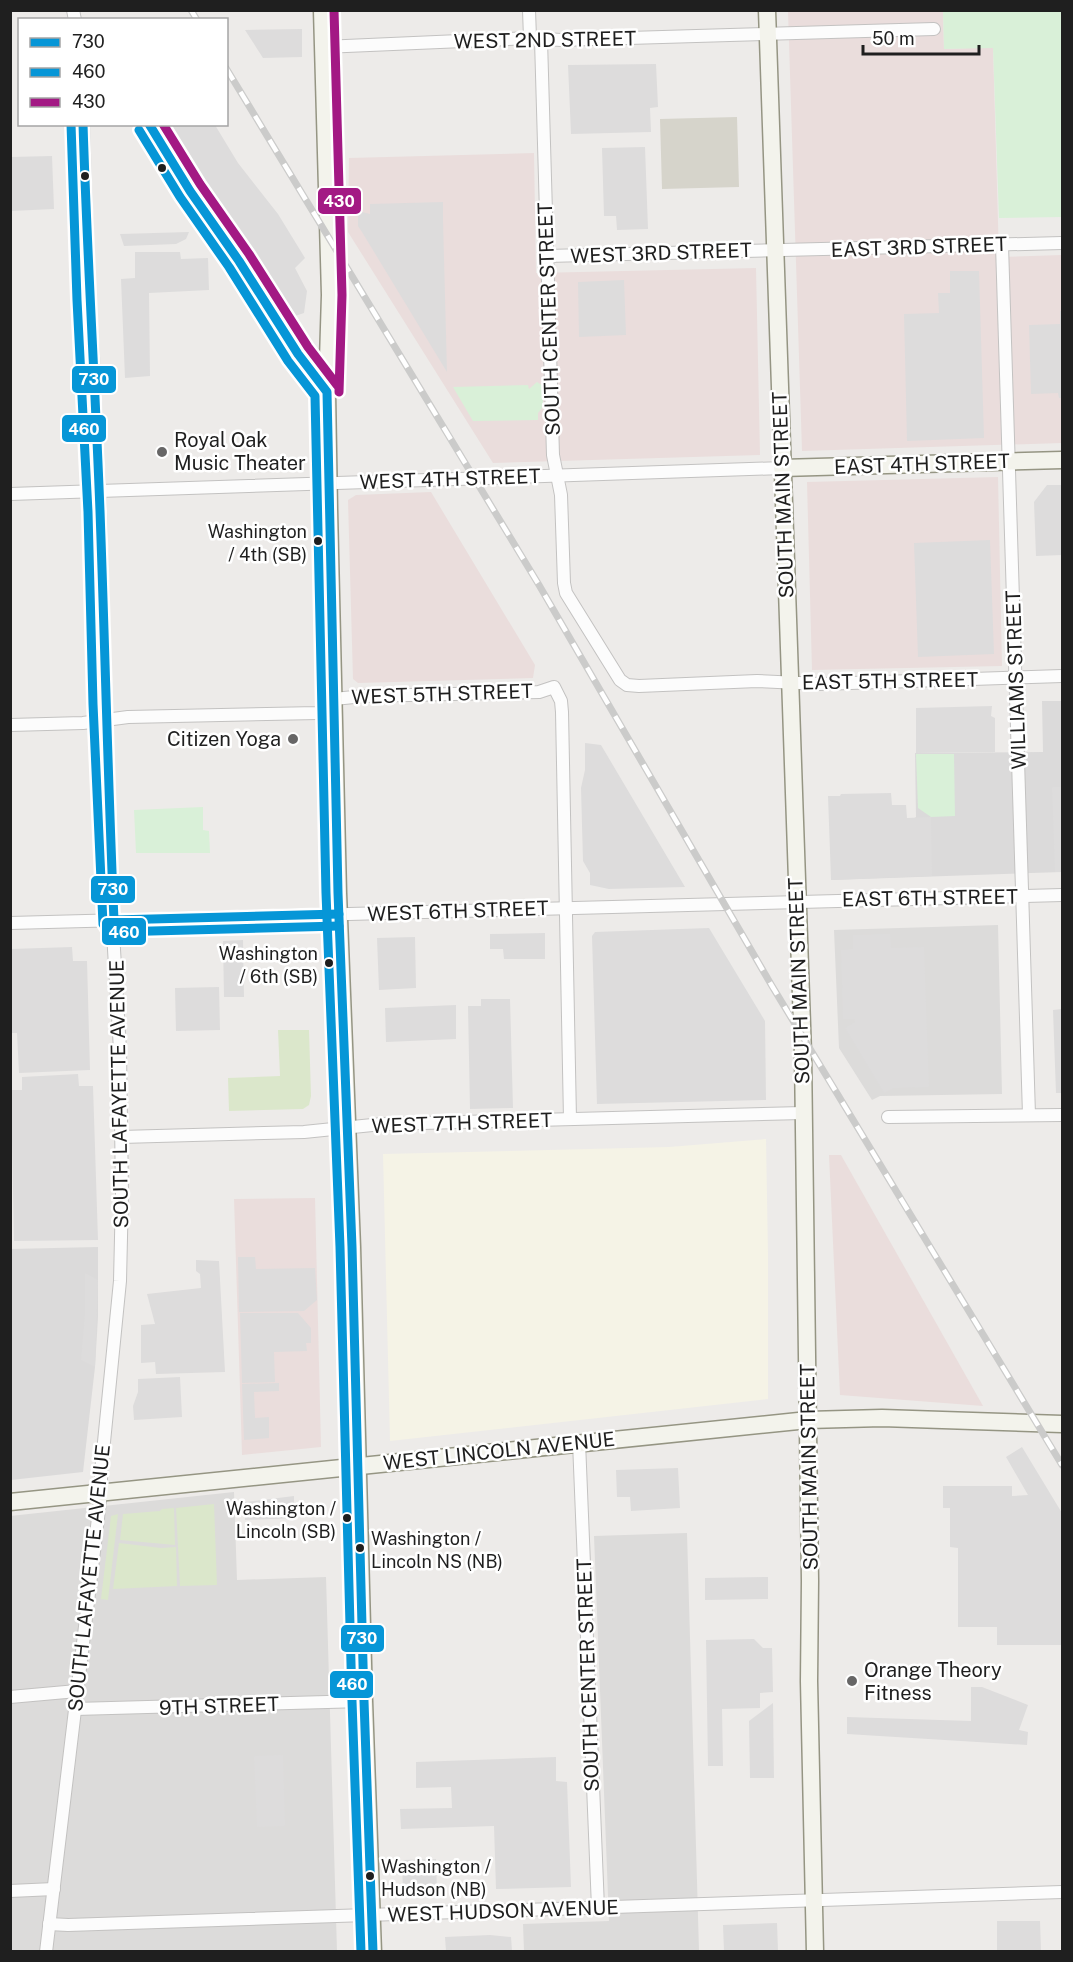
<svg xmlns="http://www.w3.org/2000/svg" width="1073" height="1962" font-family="'Public Sans',sans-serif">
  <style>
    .residential { fill: #dcdbda }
    .commercial { fill: #eadddc }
    .education { fill: #f5f3e6 }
    .religious { fill: #dbdada }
    .construction { fill: #d6d4cb }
    .grass { fill: #dbe7cb }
    .park { fill: #d9f0d8 }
    .parking { fill: #dddcdc }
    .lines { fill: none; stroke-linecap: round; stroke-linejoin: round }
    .street-casing { stroke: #c3c2c1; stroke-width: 14 }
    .secondary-casing { stroke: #959583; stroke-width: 19 }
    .street { stroke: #fcfcfc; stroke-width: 12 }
    .secondary { stroke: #f3f3ec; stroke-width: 16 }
    .rail-casing { stroke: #cbcbca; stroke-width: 7 }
    .rail { stroke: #fff; stroke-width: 4.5; stroke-dasharray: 14; stroke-linecap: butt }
    .bus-1-casing { stroke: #fff; stroke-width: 14 }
    .bus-2-casing { stroke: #fff; stroke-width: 14 }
    .bus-3-casing { stroke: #fff; stroke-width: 14 }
    .bus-1 { stroke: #0696d7; stroke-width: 9 }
    .bus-2 { stroke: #0696d7; stroke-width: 9 }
    .bus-3 { stroke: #a31984; stroke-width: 9 }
    .bus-dot { fill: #1f1f1f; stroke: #fff; stroke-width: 2 }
    .poi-dot { fill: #676666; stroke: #fff; stroke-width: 2 }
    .labels { text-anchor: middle; stroke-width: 5; stroke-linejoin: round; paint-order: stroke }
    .bus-label { font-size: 18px; fill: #1f1f1f; stroke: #fff; text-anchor: end }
    .street-label { font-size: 20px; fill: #1f1f1f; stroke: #fff }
    .poi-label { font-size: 20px; fill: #1f1f1f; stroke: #fff; text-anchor: start }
    .line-badge { stroke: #fff; stroke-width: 2 }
    .badge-label { font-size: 16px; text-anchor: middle; font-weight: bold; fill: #fff }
  </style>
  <rect width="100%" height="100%" fill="#edebe9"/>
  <g class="residential">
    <path d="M998 925 1002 1094 880 1096 872 1100 839 1048 834 930Z"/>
    <path d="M234 1492 237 1580 326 1577 337 1951H11L10 1516Z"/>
    <path d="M687 1533 699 1951H524L523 1924 609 1921 594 1536Z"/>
  </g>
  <g class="commercial">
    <path d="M788 11H943L944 49 993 47 999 257 1062 255V443L802 451Z"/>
    <path d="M534 153 536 273 756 268 760 455 493 463 348 232 349 158Z"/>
    <path d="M998 477 1002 666 812 670 807 482Z"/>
    <path d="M431 492 535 665 533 678 358 683 353 679 348 500 356 495Z"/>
    <path d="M829 1155H841L983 1406 840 1395Z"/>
    <path d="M315 1198 321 1447 242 1455 234 1199Z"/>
  </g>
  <path class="education" d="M766 1139 768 1255V1399L390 1441 383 1154 669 1147Z"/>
  <g class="religious">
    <path d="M1042 701H1062V872L831 880 916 817 915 753 1043 752Z"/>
    <path d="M98 1247V1317L95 1367 83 1472 11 1480 10 1249Z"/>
  </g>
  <path class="construction" d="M737 117 739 187 662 189 660 119Z"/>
  <g class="grass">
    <path d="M278 1030H309L311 1096 309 1105 303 1109 229 1111 228 1078 280 1076Z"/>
    <path d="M214 1504 217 1585 180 1586 176 1508Z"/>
    <path d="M174 1508 175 1545 120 1540 123 1514 160 1511 162 1509Z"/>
    <path d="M118 1514 108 1600 101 1599 111 1516Z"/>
    <path d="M119 1543 161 1548 176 1547 177 1586 113 1589Z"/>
  </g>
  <g class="park">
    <path d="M943 11H1062V217L999 218 993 48 944 49Z"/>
    <path d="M537 382 543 386V407L538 413V420L473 421 453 387 528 385 529 389Z"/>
    <path d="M916 754H954L955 816 931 817 918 808Z"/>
    <path d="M203 807V830L209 831 210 853H136L134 810Z"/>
  </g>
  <g class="parking">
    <path d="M302 29V57L263 58 245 30Z"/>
    <path d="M656 64 658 107 650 108 651 132 571 134 568 65Z"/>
    <path d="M168 125H215L238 163 278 214 305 258 295 268 307 291 304 313 292 317 245 239 211 195Z"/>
    <path d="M645 147 648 229 617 230 616 216H604L602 148Z"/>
    <path d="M52 156 54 209 11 211V157Z"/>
    <path d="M443 202V220L447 372 362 232 358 226V211L370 214V204Z"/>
    <path d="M189 232 186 239 176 244 124 246 120 234Z"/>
    <path d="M135 252H180L181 259 208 258 209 290 149 293 150 376 125 378 121 279 135 278Z"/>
    <path d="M950 271H979L984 438 907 441 904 314 939 313 938 293H950Z"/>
    <path d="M624 280 626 335 579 337 578 282Z"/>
    <path d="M1060 311H1062V398H1059L1058 393 1031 394 1029 325 1060 324Z"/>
    <path d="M1047 485H1062V555L1036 556 1034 502Z"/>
    <path d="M990 540 994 654 918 657 914 543Z"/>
    <path d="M992 706 991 716 995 718V752L916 753V708Z"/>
    <path d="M585 743 601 745 685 887 609 889 590 885V873L583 861 581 788 585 770Z"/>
    <path d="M1052 787H1062V872H1055Z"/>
    <path d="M891 793 892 805H906L907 818 931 817 932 876 831 880 828 796H840L841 794Z"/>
    <path d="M709 928 765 1021 766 1100 597 1104 592 936 595 932Z"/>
    <path d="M545 933V959H504L503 949H490V934Z"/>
    <path d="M890 934 891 948 924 947 929 1087 894 1088 884 1093 845 1028 855 1022 854 1019H843L841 950 853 949V935Z"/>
    <path d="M415 937 416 988 379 990 377 938Z"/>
    <path d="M243 940 244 997H224L223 941Z"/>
    <path d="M72 947 73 961H87L90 1070 19 1073 17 1033H11V949Z"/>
    <path d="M219 987 220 1030 176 1031 175 988Z"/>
    <path d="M481 999H510L513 1108 470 1109 468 1006H481Z"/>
    <path d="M456 1005V1039L386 1042 385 1008Z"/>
    <path d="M1062 1009V1093H1056L1053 1010Z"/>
    <path d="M78 1074 79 1086H93L98 1240 14 1241 11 1090H22V1077Z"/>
    <path d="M238 1257H255L256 1269 315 1268 317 1300 304 1311 239 1312Z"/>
    <path d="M196 1260 219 1261 225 1372 156 1374 155 1362 141 1363V1325L155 1324 147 1294 201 1288 200 1274 196 1271Z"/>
    <path d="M85 1273 98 1280 95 1367 81 1360 85 1314Z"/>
    <path d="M240 1313H298L311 1328V1343H306L307 1351 274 1352 275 1382 242 1383Z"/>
    <path d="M180 1377 182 1417 134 1420 133 1406 138 1392V1379Z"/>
    <path d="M279 1383V1391L254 1392 255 1418 269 1417V1438L244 1440 242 1384Z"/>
    <path d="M1022 1447 1062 1513V1645H997V1627H958V1548L950 1547V1508H943V1486H1012V1496L1028 1495 1006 1457Z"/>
    <path d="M678 1468 680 1508 631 1511 630 1497H617L616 1470Z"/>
    <path d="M294 1496V1518L245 1520V1502Z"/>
    <path d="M768 1577V1599L705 1600V1578Z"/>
    <path d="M754 1639 763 1648H772L773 1692 760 1693V1708L722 1709 723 1766H708L706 1640Z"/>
    <path d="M971 1687H982L1028 1705 1019 1730 1028 1732 1027 1745 847 1734V1717L971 1721Z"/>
    <path d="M773 1703 774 1778H750L749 1721Z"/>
    <path d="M283 1755 285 1826 257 1827 254 1756Z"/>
    <path d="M556 1757V1781L567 1782 571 1887 496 1889 494 1826 401 1829 400 1809 452 1808 451 1787 416 1788V1762Z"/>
    <path d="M436 1859 437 1893 403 1894 402 1860Z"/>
    <path d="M997 1921H1040L1041 1951H997Z"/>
    <path d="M777 1923 778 1951H724L723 1925Z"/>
    <path d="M490 1935 511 1937 512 1951H446L445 1937Z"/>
  </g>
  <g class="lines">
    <defs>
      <g id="street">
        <path d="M73 10 75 20"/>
        <path d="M529 10 530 38"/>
        <path d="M541 40 553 455 561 495 564 583 566 593 620 680 627 685 639 686 757 681 820 684 1062 676"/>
        <path d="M323 47 530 38 561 40 934 29"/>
        <path d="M149 124 190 191 239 261 255 289 298 354 327 392"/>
        <path d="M1002 245 1029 1115"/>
        <path d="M547 256 1062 243"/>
        <path d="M10 494 782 468"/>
        <path d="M10 725 83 723 128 717 318 713 334 699 364 696 539 692 554 687 561 701 562 712 570 1119"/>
        <path d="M10 923 1062 895"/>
        <path d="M888 1117 1062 1115"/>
        <path d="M121 1137 304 1132 382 1124 803 1113"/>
        <path d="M579 1442 598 1908"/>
        <path d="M10 1697 77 1691"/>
        <path d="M75 1709 364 1701"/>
        <path d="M10 1891 54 1889"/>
        <path d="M49 1924 68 1925 1062 1892"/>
        <path d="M46 1952 101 1493V1472L120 1281 122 1194 120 1050 111 899 100 512 93 356 89 300 83 124"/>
      </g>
      <g id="secondary">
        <path d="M322 10 330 295 327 392 329 509 338 893 352 1247 364 1701 373 1952"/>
        <path d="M767 10 803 1054 810 1581 809 1681 815 1952"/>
        <path d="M782 468 1062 460"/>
        <path d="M10 1502 808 1420 882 1418 1062 1424"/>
      </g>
    </defs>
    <use href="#street" class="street-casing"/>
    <use href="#secondary" class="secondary-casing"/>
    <use href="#street" class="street"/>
    <use href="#secondary" class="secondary"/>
    <defs>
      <g id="rail">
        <path d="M191 10 197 20"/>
        <path d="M226 68 539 585 772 986 1062 1465"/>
      </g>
    </defs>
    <use href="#rail" class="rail-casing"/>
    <use href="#rail" class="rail"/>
    <defs>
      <g id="bus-1">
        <path d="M83 124C87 253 95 382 100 511 105 647 108 784 114 920L339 914"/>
        <path d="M149 124 190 191 239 261 298 354 327 392 338 893 352 1247 364 1701 373 1952"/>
      </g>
      <g id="bus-2">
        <path d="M71 124 77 300 88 512 93 704 103 924 107 930 114 932 339 926"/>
        <path d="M139 130 180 197 229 267 288 361 315 396 326 893 340 1247 352 1701 361 1952"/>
      </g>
      <g id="bus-3">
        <path d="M334 10 342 295 339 392"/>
        <path d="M163 124 200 184 249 254 308 347 337 385"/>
      </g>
    </defs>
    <use href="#bus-1" class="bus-1-casing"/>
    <use href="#bus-2" class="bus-2-casing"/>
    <use href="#bus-3" class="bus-3-casing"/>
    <use href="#bus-1" class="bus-1"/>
    <use href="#bus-2" class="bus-2"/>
    <use href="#bus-3" class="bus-3"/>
  </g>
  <g class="bus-dot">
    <circle cx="162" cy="168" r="5"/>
    <circle cx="85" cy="176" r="5"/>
    <circle cx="318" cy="541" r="5"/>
    <circle cx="329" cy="963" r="5"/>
    <circle cx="347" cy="1518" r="5"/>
    <circle cx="360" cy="1548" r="5"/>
    <circle cx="370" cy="1876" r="5"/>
  </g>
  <g class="poi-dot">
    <circle cx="162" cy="452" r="6"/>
    <circle cx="293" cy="739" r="6"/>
    <circle cx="852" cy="1681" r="6"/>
  </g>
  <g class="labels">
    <g class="bus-label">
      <text x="307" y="538">Washington<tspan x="307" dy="23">/ 4th (SB)</tspan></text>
      <text x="318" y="960">Washington<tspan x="318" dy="23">/ 6th (SB)</tspan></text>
      <text x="336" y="1515">Washington /<tspan x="336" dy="23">Lincoln (SB)</tspan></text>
      <text x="371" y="1545" text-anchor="start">Washington /<tspan x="371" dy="23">Lincoln NS (NB)</tspan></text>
      <text x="381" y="1873" text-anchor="start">Washington /<tspan x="381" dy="23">Hudson (NB)</tspan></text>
    </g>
    <g class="street-label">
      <text transform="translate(545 40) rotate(-1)" y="7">WEST 2ND STREET</text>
      <text transform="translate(919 247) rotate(-2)" y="7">EAST 3RD STREET</text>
      <text transform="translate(661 253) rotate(-2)" y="7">WEST 3RD STREET</text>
      <text transform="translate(549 319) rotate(-92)" y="7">SOUTH CENTER STREET</text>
      <text transform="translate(922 464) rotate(-2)" y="7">EAST 4TH STREET</text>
      <text transform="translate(450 479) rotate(-2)" y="7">WEST 4TH STREET</text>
      <text transform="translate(783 495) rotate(-92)" y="7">SOUTH MAIN STREET</text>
      <text transform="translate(1016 680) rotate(-92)" y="7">WILLIAMS STREET</text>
      <text transform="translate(890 681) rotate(-1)" y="7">EAST 5TH STREET</text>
      <text transform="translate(442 694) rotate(-2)" y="7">WEST 5TH STREET</text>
      <text transform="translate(930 898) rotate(-1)" y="7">EAST 6TH STREET</text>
      <text transform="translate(458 911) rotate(-2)" y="7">WEST 6TH STREET</text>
      <text transform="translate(799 981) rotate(-92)" y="7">SOUTH MAIN STREET</text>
      <text transform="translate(119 1094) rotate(-91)" y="7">SOUTH LAFAYETTE AVENUE</text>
      <text transform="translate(462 1123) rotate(-2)" y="7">WEST 7TH STREET</text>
      <text transform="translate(499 1451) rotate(-6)" y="7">WEST LINCOLN AVENUE</text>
      <text transform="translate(809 1467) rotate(-91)" y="7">SOUTH MAIN STREET</text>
      <text transform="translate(89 1578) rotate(-84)" y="7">SOUTH LAFAYETTE AVENUE</text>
      <text transform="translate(588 1675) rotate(-92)" y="7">SOUTH CENTER STREET</text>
      <text transform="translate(219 1706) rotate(-2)" y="7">9TH STREET</text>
      <text transform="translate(503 1911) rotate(-2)" y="7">WEST HUDSON AVENUE</text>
    </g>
    <g class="poi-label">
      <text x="174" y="447">Royal Oak<tspan x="174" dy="23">Music Theater</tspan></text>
      <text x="281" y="746" text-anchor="end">Citizen Yoga</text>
      <text x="864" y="1677">Orange Theory<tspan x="864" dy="23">Fitness</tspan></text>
    </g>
  </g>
  <g class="line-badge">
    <rect x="317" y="187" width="45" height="28" rx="6" fill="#a31984"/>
    <rect x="71" y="365" width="46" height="29" rx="6" fill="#0696d7"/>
    <rect x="61" y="414" width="46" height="29" rx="6" fill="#0696d7"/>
    <rect x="90" y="875" width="46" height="29" rx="6" fill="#0696d7"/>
    <rect x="101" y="917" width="46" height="29" rx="6" fill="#0696d7"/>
    <rect x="340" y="1624" width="45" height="29" rx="6" fill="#0696d7"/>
    <rect x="329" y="1670" width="45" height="29" rx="6" fill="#0696d7"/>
  </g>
  <g class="badge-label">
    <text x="339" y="207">430</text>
    <text x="94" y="385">730</text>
    <text x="84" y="435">460</text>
    <text x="113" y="895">730</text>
    <text x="124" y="938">460</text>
    <text x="362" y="1644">730</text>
    <text x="352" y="1690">460</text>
  </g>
  <rect width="1073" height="1962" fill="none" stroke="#1f1f1f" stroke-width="24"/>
  <rect x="18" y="18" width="210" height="108" fill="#ffffff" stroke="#a5a5a5" stroke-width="1.5"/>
  <rect x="30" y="38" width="30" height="9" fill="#0696d7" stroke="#a5a5a5" stroke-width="1.5"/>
  <text x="72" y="48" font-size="18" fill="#1f1f1f">730</text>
  <rect x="30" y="68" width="30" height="9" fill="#0696d7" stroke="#a5a5a5" stroke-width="1.5"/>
  <text x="72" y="78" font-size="18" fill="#1f1f1f">460</text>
  <rect x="30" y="98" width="30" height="9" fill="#a31984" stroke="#a5a5a5" stroke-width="1.5"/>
  <text x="72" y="108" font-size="18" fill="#1f1f1f">430</text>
  <path d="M863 45v9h116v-9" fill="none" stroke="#1f1f1f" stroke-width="3"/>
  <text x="872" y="45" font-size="18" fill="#1f1f1f" stroke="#ffffff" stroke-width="4.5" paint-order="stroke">50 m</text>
</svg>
